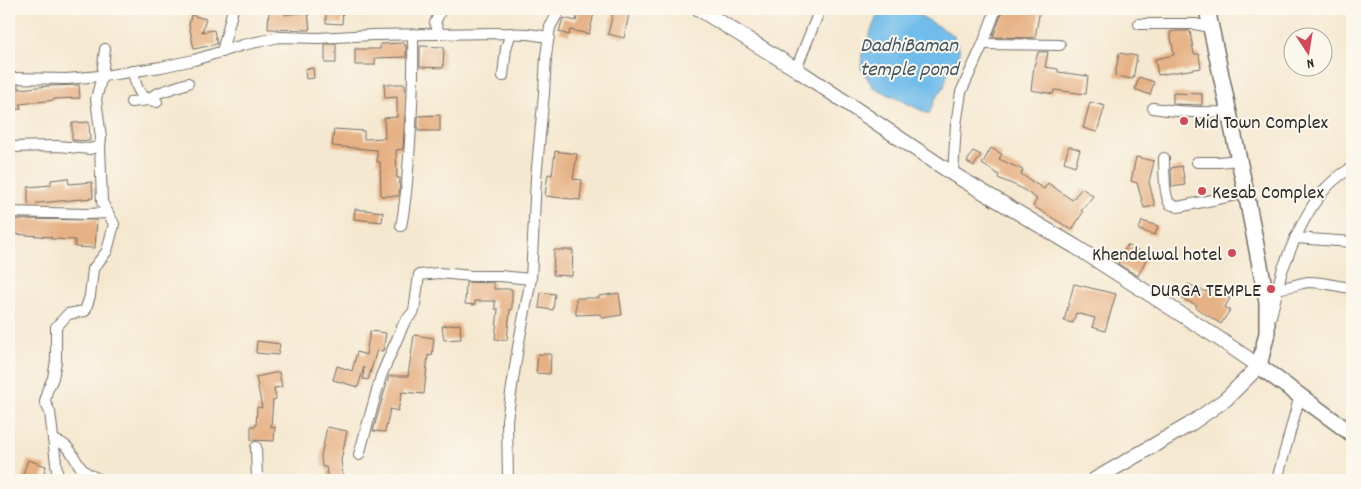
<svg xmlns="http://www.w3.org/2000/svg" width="1361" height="489" font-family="Dekko,sans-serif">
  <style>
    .water { fill: #70bcea; stroke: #4e748a }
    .building { fill: #e6b184 }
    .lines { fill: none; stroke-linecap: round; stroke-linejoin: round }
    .street-casing { stroke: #726d65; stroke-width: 12 }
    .secondary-casing { stroke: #726d65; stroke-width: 16 }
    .primary-casing { stroke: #726d65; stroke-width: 18 }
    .street { stroke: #fff; stroke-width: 10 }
    .secondary { stroke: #fff; stroke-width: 14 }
    .primary { stroke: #fff; stroke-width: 15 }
    .poi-dot { fill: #d1495b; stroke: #fbf7ec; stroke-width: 2 }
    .labels { text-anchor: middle; stroke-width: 4; stroke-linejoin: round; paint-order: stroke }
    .poi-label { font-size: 20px; fill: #2b2b2b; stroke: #fbf7ec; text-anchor: start }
    .water-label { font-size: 21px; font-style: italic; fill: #405664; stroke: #fbf7ec }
  </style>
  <rect width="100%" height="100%" fill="#fbf7ec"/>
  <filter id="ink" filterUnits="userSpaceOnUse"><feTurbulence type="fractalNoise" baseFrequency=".02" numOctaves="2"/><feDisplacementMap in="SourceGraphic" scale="10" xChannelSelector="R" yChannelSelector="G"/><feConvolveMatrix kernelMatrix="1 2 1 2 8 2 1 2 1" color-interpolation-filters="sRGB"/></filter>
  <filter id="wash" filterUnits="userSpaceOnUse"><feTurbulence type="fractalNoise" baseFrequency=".0096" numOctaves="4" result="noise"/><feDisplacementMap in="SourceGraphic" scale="20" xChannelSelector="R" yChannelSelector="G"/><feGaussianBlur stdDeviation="1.12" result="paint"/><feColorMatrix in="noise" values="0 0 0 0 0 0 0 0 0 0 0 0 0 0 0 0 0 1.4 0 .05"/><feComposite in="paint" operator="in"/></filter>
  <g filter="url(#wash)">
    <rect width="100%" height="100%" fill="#f5e8d0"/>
    <path class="water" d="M882 9H909L953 35 958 44 960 54 947 75 944 87 935 99 929 114 873 87 861 68 862 54 879 11Z"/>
    <g id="blocks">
      <g class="building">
        <path d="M269 9H285V15L308 12 310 30 268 29Z"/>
        <path d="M326 9H343L342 24 326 23Z"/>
        <path d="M579 9H595L589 34 570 30 569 35 559 32 563 18 576 21Z"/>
        <path d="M614 9H630L624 38 608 34Z"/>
        <path d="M1003 9H1040L1035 38 993 37Z"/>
        <path d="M191 15 206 19 202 32 214 30 217 44 194 49 189 25Z"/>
        <path d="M1176 31H1190L1194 54H1199L1201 68 1158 75 1155 59 1174 55 1170 32Z"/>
        <path d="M404 43V45H406V57L375 58V65H355V49H380V44Z"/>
        <rect x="325" y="44" width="11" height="19"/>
        <path d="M420 46 444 47 443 68 420 67Z"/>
        <path d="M1038 52H1048L1045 67 1058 69V72L1088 76 1086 94 1054 90 1053 94 1031 90 1034 66Z"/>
        <path d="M1119 53 1137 56 1133 79 1115 76Z"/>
        <path d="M313 68 314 78 306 79 305 69Z"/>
        <path d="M1139 77 1154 82 1150 95 1135 89Z"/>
        <path d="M384 84H405L406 97 403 149 396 150 397 178H400L399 196H381L380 162H377V150L332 146 334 129 364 131V139L385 138 384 118 397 117V97L385 98Z"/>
        <path d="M79 85 80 98 54 99V100L20 104 21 109 9 110V86H19V89L49 86Z"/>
        <path d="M1173 93 1202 94V105L1173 104Z"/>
        <path d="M1090 102 1105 106 1097 132 1083 128Z"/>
        <path d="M440 115V131H418V116Z"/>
        <path d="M89 122 90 141 72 140V123Z"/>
        <path d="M1069 146 1080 150 1075 166 1064 162Z"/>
        <path d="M991 148 1002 154 999 159 1023 170 1021 174 1044 189 1048 183 1072 200 1082 188 1093 196 1081 211 1083 212 1072 230 1033 206 1037 199 1021 188 998 178 999 175 982 164Z"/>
        <path d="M555 151 577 154 573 179 582 180 580 200 545 196 548 174 552 175Z"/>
        <path d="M973 151 981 155 974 166 967 162Z"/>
        <path d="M1136 157 1154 161 1149 182 1155 206 1144 208 1137 183 1131 181Z"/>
        <path d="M1182 166 1185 185 1172 187 1171 168Z"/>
        <path d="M68 178 69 184 92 182 93 198 28 204V187L51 185V180Z"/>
        <path d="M355 209 383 212 382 222 354 219Z"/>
        <path d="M15 219 97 220 95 248 75 247V240L51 239V237L13 234Z"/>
        <path d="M1142 221 1158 226 1155 235 1139 230Z"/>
        <path d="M1127 245 1148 255 1138 276 1118 264Z"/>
        <path d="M554 250H573L572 276 553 275Z"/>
        <path d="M466 282 494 283V289H512V310L510 309 507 340 495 339 498 309H495V301H475V305L465 304Z"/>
        <path d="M1074 284 1116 294 1105 331 1092 327 1095 318 1076 313 1073 323 1064 321Z"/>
        <path d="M1188 284 1206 292 1210 286 1230 298 1225 307 1230 310 1221 324 1196 308 1197 305 1182 299Z"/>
        <path d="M541 292 555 294 553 310 539 308Z"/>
        <path d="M619 293 622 315 602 318 601 314 576 315V298H599V296Z"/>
        <path d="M460 324 461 339 444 340 442 326Z"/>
        <path d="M370 331 386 333 383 351 377 350 368 380 363 379 364 367 358 387 333 380 337 366 352 371 357 352 366 355Z"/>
        <path d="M414 335 434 338 432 356 428 355 424 394 402 392 398 411 390 409 385 432 373 431 389 376H408Z"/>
        <path d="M257 341 280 344 278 355 256 353Z"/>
        <path d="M538 354H551L550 374 536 373Z"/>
        <path d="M279 372 282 387 274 388 276 399 273 400 271 427H275L274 441 251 440V426H256L257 407 262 408 256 377Z"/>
        <path d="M327 427 347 431 341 461 344 480H328L326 467H322L321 456Z"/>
        <path d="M28 460 46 466 42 480H21Z"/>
      </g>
    </g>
  </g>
  <g filter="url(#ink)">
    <use href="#blocks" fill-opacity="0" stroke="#726d65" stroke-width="1"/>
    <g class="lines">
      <defs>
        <g id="street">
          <path d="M438 9 439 14 435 23 440 34"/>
          <path d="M1139 24H1195L1210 27"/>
          <path d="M983 44 1060 45"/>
          <path d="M222 52 233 9"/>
          <path d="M796 69 820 9"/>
          <path d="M133 71C136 88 139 98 157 102"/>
          <path d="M503 76 506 48 511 33"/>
          <path d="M9 78 67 79 110 75 161 67 194 60 243 45 280 37 318 38 372 35 496 33 528 34 549 37"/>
          <path d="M131 102 149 100 154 95 161 92 188 83"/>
          <path d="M1153 108C1178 112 1203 113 1229 112"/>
          <path d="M9 147 58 146 90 149 100 146"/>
          <path d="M1164 158C1164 168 1164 197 1170 204 1172 205 1176 206 1178 207L1246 193"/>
          <path d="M1197 162H1219L1238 160"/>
          <path d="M953 174 956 125 961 92 983 44 996 9"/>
          <path d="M9 212 86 214 108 213"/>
          <path d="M401 226C406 203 407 181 409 157 412 115 414 77 413 35"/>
          <path d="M1295 238 1352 242"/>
          <path d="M1278 288C1289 288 1299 283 1309 282 1324 282 1338 287 1352 288"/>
          <path d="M1271 316C1275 301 1278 286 1282 271 1284 265 1287 259 1289 253 1302 221 1320 184 1352 168"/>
          <path d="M53 440C74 445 71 458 84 471 89 475 96 478 102 480"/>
          <path d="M256 447 257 480"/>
          <path d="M359 455 381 376 404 323 414 311 419 275 439 273 472 276H500L531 279"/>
          <path d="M58 480 50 412 45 402 47 391 53 378 56 361V327L68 314 85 311 90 296 93 269 107 251 114 224 102 202 100 146 101 138 96 99 102 76 105 49"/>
          <path d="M508 480 507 420 518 347 531 279 536 178 544 93 546 56 550 27 560 9"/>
          <path d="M1277 480 1300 395"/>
        </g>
        <path id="secondary" d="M699 9 796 69 953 174 1076 247 1215 336 1259 366 1226 399 1189 425 1094 480"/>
        <path id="primary" d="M1207 9 1246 193 1267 302V333L1259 366 1352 434"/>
      </defs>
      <use href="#street" class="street-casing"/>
      <use href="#secondary" class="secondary-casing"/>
      <use href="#primary" class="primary-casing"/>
      <use href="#street" class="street"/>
      <use href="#secondary" class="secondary"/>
      <use href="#primary" class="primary"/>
    </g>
  </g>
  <g class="poi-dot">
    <circle cx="1184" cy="121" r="5"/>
    <circle cx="1202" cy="191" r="5"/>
    <circle cx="1232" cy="253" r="5"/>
    <circle cx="1271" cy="289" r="5"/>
  </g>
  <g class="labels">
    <g class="poi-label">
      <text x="1194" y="128">Mid Town Complex</text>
      <text x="1212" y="198">Kesab Complex</text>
      <text x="1222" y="260" text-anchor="end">Khendelwal hotel</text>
      <text x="1261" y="296" text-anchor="end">DURGA TEMPLE</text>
    </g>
    <g class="water-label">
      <text x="909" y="51">DadhiBaman<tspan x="909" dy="24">temple pond</tspan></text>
    </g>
  </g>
  <rect width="1361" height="489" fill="none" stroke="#fbf7ec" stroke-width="30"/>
  <g transform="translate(1308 52) rotate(168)"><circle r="24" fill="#fbf7ec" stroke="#a8a59f"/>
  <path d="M0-4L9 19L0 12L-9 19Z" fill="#d1495b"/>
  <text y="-8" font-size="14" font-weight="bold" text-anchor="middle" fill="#2b2b2b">N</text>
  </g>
</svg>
